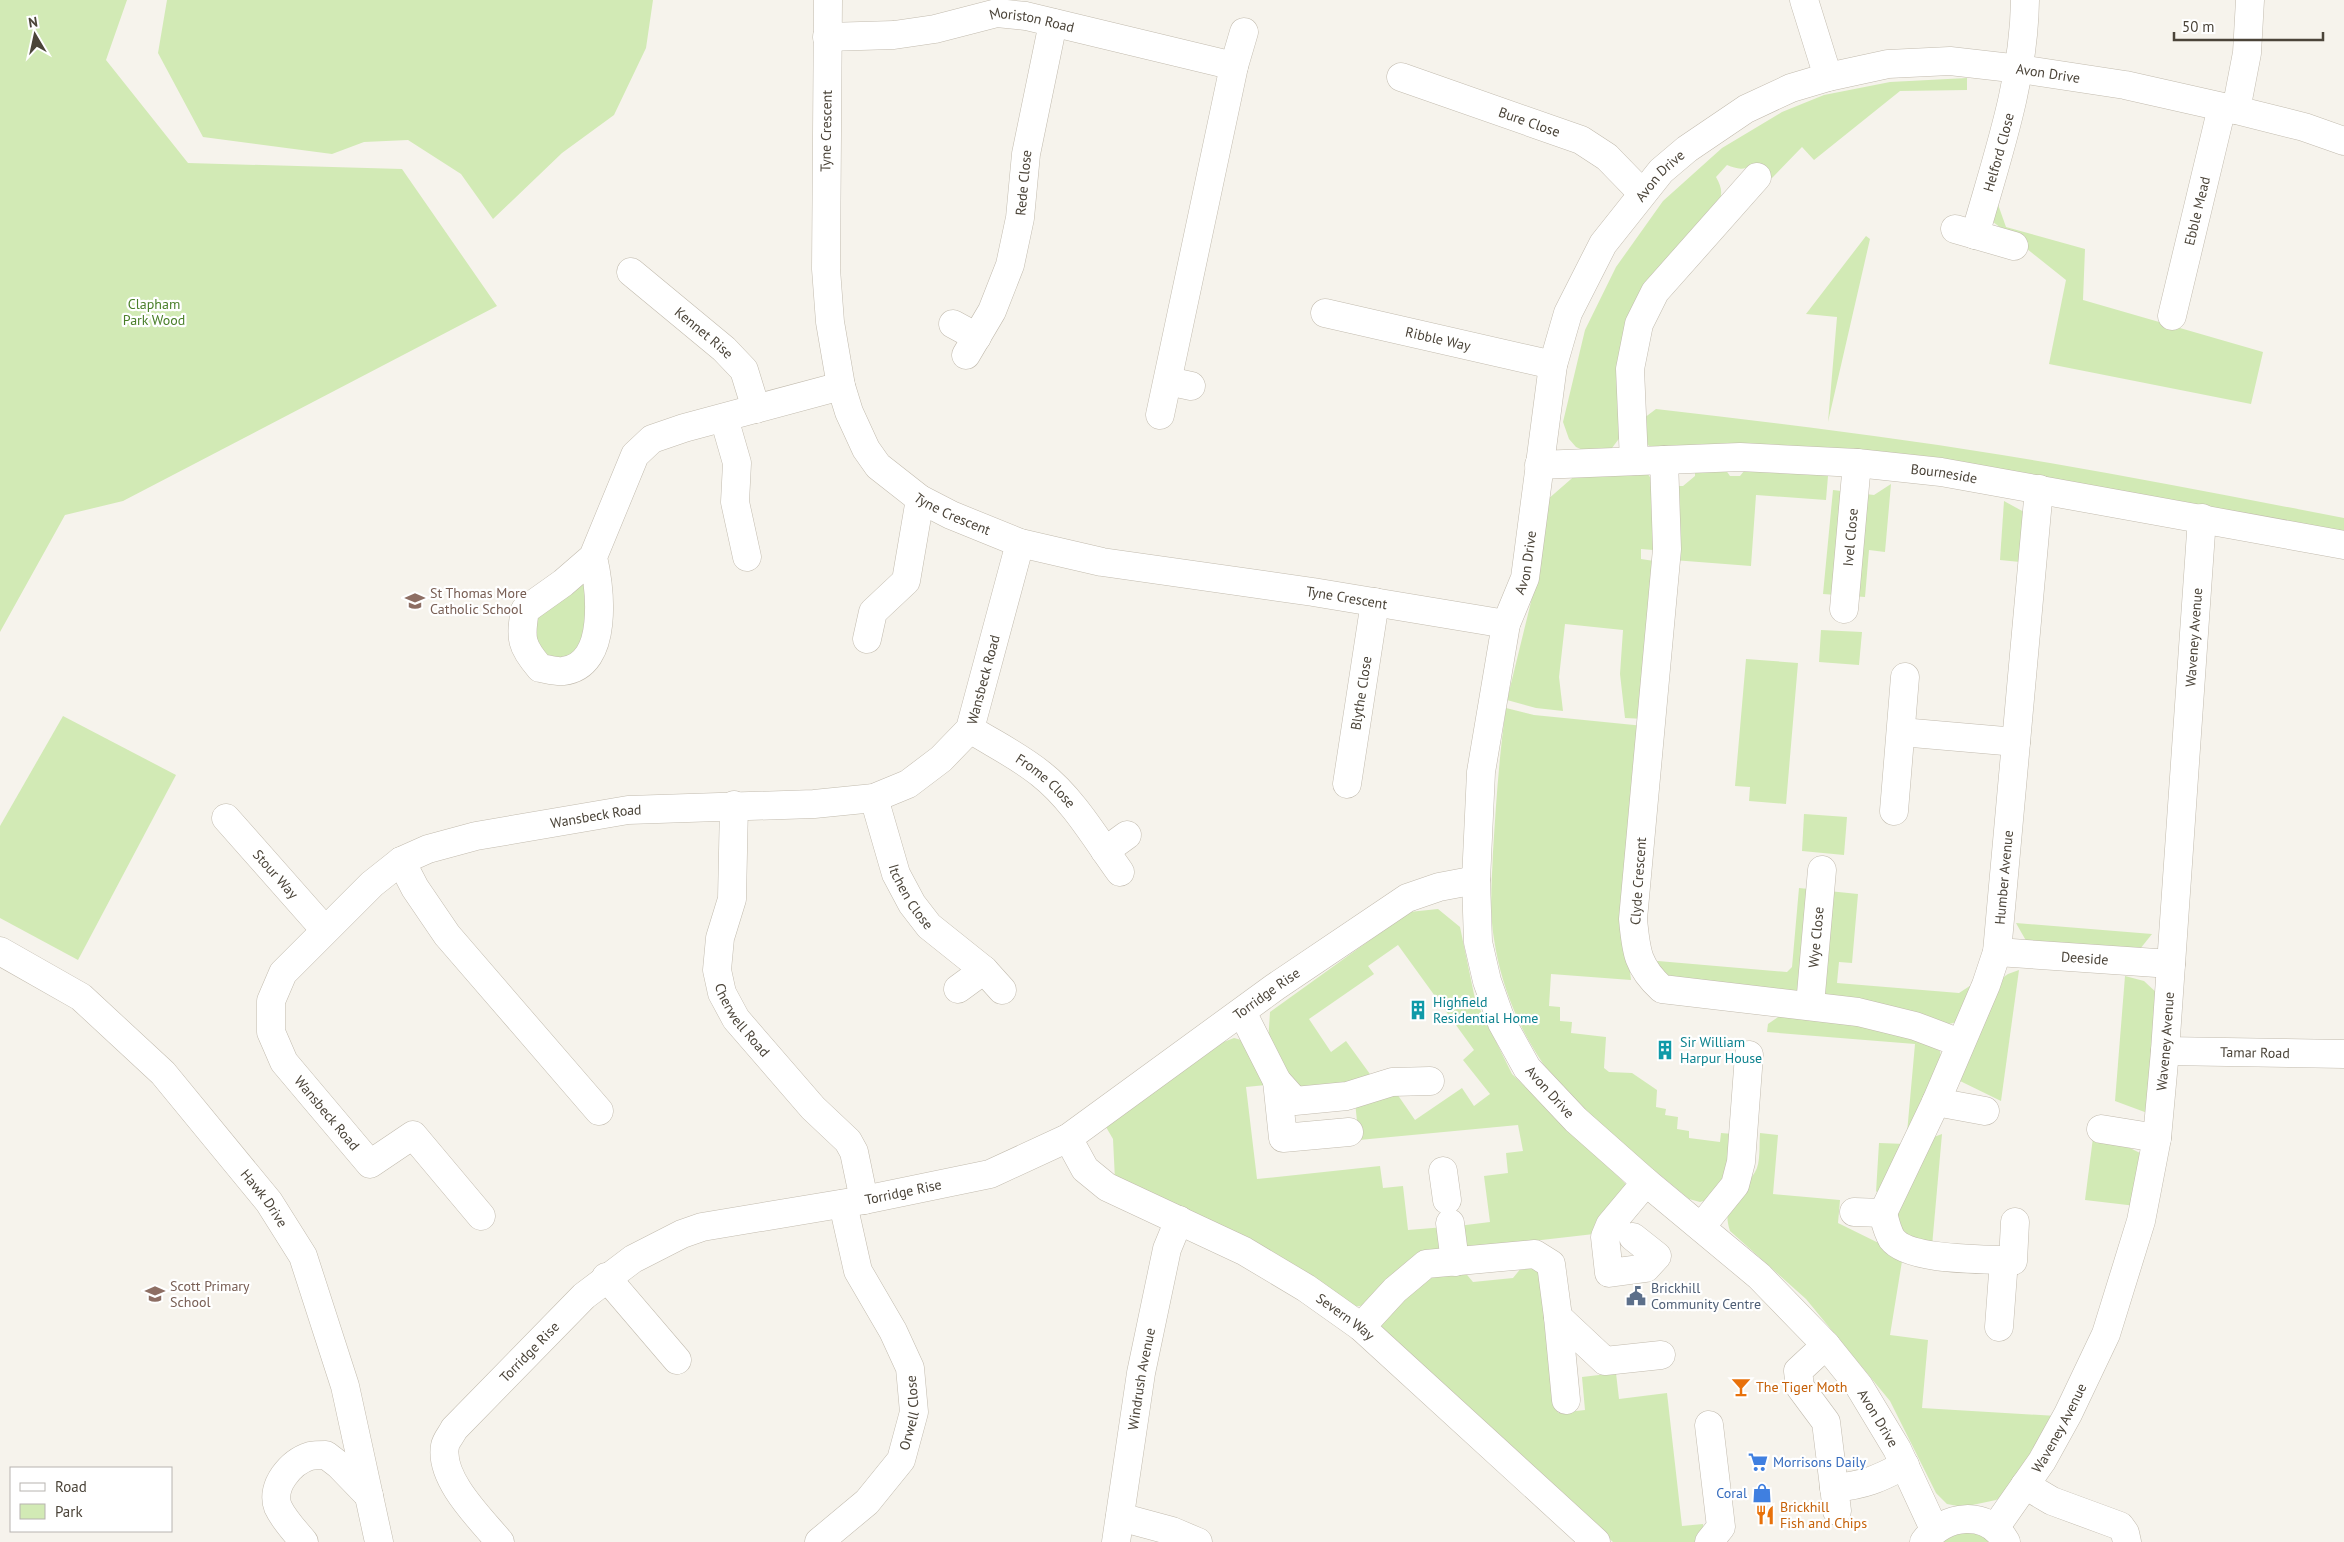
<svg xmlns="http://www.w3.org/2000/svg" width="2344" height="1542" font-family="'PT Sans',sans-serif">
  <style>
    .green { fill: #d2eab5 }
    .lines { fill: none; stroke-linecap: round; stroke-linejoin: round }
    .minor-casing { stroke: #c2bbae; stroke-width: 29 }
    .minor { stroke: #fff; stroke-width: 28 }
    .labels { text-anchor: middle; stroke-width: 4.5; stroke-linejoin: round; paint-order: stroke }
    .street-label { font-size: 14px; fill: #4b4439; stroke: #fff }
    .park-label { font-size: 14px; fill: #4a7f2a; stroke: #fff }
    .education-label { font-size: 14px; fill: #785e54; stroke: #fff; text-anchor: start }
    .culture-label { font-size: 14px; fill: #0d838f; stroke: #fff; text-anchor: start }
    .service-label { font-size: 14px; fill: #4e5e75; stroke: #fff; text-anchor: start }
    .food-label { font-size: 14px; fill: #c56008; stroke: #fff; text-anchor: start }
    .shop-label { font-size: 14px; fill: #366cbe; stroke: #fff; text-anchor: start }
  </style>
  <rect width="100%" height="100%" fill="#f6f3ec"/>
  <g class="green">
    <path d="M0 0H127L106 60 188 163 402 169 497 306 123 501 65 515 0 632Z"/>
    <path d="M167 0H653L646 48 614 115 562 153 493 219 461 174 408 140 364 142 332 154 203 137 158 53Z"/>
    <path d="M1967 78V90L1900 91 1814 160 1802 147 1772 178 1753 164C1744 171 1737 169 1727 165L1716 177C1722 188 1723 193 1718 205L1653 277 1624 432 1612 448 1604 452 1585 451 1576 447 1569 439 1563 422 1585 330 1616 267 1663 201 1722 148 1782 112 1824 95 1890 82Z"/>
    <path d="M1995 196 2006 227 2085 249 2083 300 2263 352 2251 404 2049 364 2066 280 1992 221Z"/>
    <path d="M1866 236 1870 239 1828 422 1837 317 1806 314Z"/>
    <path d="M1656 409C1787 424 1919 440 2050 463 2148 480 2246 499 2344 518V537L1655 449 1644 443V418Z"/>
    <path d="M1723 466 1730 476H1740L1748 466 1824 470 1828 476 1826 500 1756 495 1751 566 1673 560 1675 486H1683L1695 476V467Z"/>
    <path d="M1578 473H1647L1655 484 1653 550 1641 549V559L1654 561 1645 719 1625 718 1620 674 1623 630 1565 624 1559 677 1563 711 1536 708 1507 700 1539 569 1547 500Z"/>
    <path d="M1891 484 1885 552 1869 550 1865 597 1823 594 1833 490 1874 495Z"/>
    <path d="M2004 501 2024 512 2020 562 2000 560Z"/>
    <path d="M576 576 591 592 579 653C563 659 553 660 537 652L534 624 542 611Z"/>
    <path d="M1821 630 1862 632 1859 665 1819 662Z"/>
    <path d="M1746 659 1798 663 1786 804 1749 801 1750 787 1735 786Z"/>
    <path d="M1506 708 1534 715 1644 726 1626 938 1631 980 1551 974 1549 1006 1560 1007V1021L1572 1022 1571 1033 1606 1037 1604 1068 1609 1072 1632 1073 1657 1090 1656 1107 1666 1109 1665 1115 1678 1117 1677 1129 1689 1131V1138L1720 1142 1721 1133 1733 1134 1730 1174 1707 1200 1700 1202 1689 1199C1648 1164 1603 1131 1566 1092 1528 1052 1502 994 1494 939 1489 910 1492 881 1493 852 1496 804 1499 756 1506 708Z"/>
    <path d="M63 716 176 775 78 960 0 918V826Z"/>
    <path d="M1804 814 1847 817 1844 855 1802 851Z"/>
    <path d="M1799 888 1858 894 1852 963 1839 962 1837 983 1959 993 1979 980 1957 1022 1945 1025 1680 985 1651 964 1658 961 1787 972 1792 967Z"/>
    <path d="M1438 909 1460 927 1475 999 1512 1074 1631 1189 1594 1234 1461 1249 1458 1226 1490 1222 1484 1176 1508 1173 1506 1153 1523 1151 1518 1125 1359 1140 1355 1102 1395 1091 1415 1120 1462 1088 1474 1106 1490 1094 1463 1060 1474 1050 1398 945 1368 966 1374 974 1309 1019 1331 1052 1346 1041 1375 1081 1294 1089 1268 1043 1270 1012 1409 912Z"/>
    <path d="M2016 923 2152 934 2136 954 2029 946Z"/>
    <path d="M2019 970 2001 1101 1958 1080 1994 984 2008 974Z"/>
    <path d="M2125 976 2144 981 2160 996 2150 1114 2115 1101Z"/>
    <path d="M1781 1015C1836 1020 1891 1022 1940 1051L1943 1067 1906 1151 1882 1188 1876 1192 1879 1143 1906 1144 1915 1044 1767 1032 1768 1024Z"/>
    <path d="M1234 1038 1245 1041 1266 1085 1246 1087 1257 1179 1380 1166 1383 1188 1403 1186 1408 1230 1445 1227 1447 1250 1366 1305 1353 1307 1115 1180 1113 1139 1106 1127 1221 1043Z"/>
    <path d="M2094 1130 2146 1156 2136 1206 2085 1200Z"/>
    <path d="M1760 1133 1778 1135 1773 1194 1840 1200 1838 1223 1903 1255 1890 1335 1928 1340 1922 1408 2057 1416 2010 1491 1996 1500 1963 1507 1947 1504 1936 1493 1890 1401 1806 1299 1730 1231C1720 1200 1741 1196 1755 1172 1761 1163 1759 1144 1760 1133Z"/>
    <path d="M1942 1134 1932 1246 1906 1242 1894 1218 1926 1140Z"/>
    <path d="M1526 1262 1542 1272 1558 1413 1585 1410 1582 1377 1616 1373 1619 1399 1667 1393 1682 1526 1703 1524 1704 1533 1697 1542H1613L1384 1332 1381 1324 1421 1277 1463 1270 1473 1282 1513 1278Z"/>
    <path d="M1950 1532 1980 1533 1991 1542H1937Z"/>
  </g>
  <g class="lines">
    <defs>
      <g id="minor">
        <path id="s1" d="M828 0 826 269 830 322 841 386 849 412 866 449 878 466 920 499 951 515 1020 543 1102 562 1313 592 1506 624"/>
        <path d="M1804 0 1828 77"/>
        <path id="s2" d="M827 37 894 35 935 29 997 13 1026 16 1234 66"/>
        <path id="s3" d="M1401 77 1581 140 1607 157 1642 193"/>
        <path d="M2236 110 2247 53 2250 0"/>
        <path d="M1955 229 2014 246"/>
        <path id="s4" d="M1975 235C1997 157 2024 81 2025 0"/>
        <path id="s5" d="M631 272 724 349 744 370 756 409"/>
        <path id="s6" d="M1325 313 1553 365"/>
        <path id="s7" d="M2172 316 2222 107"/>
        <path d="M953 324 977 337"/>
        <path id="s8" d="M966 355 992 311 1010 265 1020 218 1026 154 1053 23"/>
        <path d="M1168 381 1191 386"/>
        <path d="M1160 415 1234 66 1244 32"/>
        <path d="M724 418 737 463 735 502 747 557"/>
        <path d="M1664 460 1667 549 1633 919C1636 951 1637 966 1662 989L1858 1012 1915 1026 1960 1043"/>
        <path d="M1634 461 1630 369 1639 324 1655 292 1757 177"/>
        <path id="s9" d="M1539 465 1740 457 1857 463 1941 472 2344 545"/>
        <path d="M593 557C600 588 610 666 563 671 556 672 547 669 540 668 521 646 520 639 525 610L563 583 593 557 635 455 652 439 684 428 841 386"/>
        <path id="s10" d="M1844 609 1857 463"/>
        <path d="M867 639 873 612 906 581 920 499"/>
        <path id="s11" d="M970 729C994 744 1019 756 1041 774 1073 799 1096 839 1120 872"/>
        <path d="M1901 732 2016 742"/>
        <path id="s12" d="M1347 784 1375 602"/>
        <path id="s13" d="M874 798 896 874 912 904 929 926 984 970 1002 990"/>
        <path id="s14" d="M734 805 732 899 720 938 717 970 722 993 736 1019 813 1108 848 1141 854 1152 864 1200"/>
        <path d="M1894 811 1905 677"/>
        <path id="s15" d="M226 818 325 930"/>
        <path d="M1105 851 1127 835"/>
        <path d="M401 861 415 888 447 935 599 1111"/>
        <path id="s16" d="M0 951 81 997 163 1073 269 1202 303 1256 345 1386 379 1542"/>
        <path id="s17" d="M1997 952 2171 964"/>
        <path d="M958 989 984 970"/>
        <path id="s18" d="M1810 1005 1822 870"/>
        <path d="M1242 1012 1277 1081 1295 1101 1347 1096 1392 1082 1430 1081"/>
        <path id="s19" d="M2165 1051 2344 1054"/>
        <path d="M1277 1081 1283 1138 1349 1132"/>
        <path d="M1936 1102 1985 1111"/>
        <path d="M2101 1129 2157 1138"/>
        <path id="s20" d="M1068 1138 1085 1169 1107 1187 1244 1251 1306 1288 1361 1327 1596 1542"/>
        <path d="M1443 1171 1447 1200"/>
        <path id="s21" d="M1854 1212 1883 1213 1936 1102 1986 985 1997 952 2039 489"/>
        <path d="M1883 1213C1885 1221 1887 1231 1892 1239 1908 1260 1978 1259 2004 1260L2013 1261 2015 1222"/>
        <path id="s22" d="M481 1216 413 1135 370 1164 284 1062 271 1032V1001L283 973 372 884 401 861 428 849 476 836 628 810 814 804 874 798 908 784 941 759 970 729 1020 543"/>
        <path d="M1450 1223 1455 1262"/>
        <path d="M1701 1227 1735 1185 1741 1162 1749 1055"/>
        <path d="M1633 1237 1657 1256 1646 1268 1609 1273 1605 1237 1610 1225 1646 1182"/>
        <path d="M606 1277 677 1360"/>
        <path d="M1558 1317 1566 1400"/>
        <path d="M1361 1327 1395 1290 1426 1264 1535 1254 1551 1264 1558 1317 1605 1361 1661 1355"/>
        <path d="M1999 1327 2004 1260"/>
        <path d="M1826 1345 1798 1371 1800 1387 1826 1422 1837 1511"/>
        <path d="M2025 1485 2052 1501 2120 1526 2125 1533 2127 1542"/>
        <path d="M1834 1488C1865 1485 1878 1479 1905 1465"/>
        <path d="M1120 1517 1172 1531 1198 1542"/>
        <path id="s23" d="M1995 1528 2042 1461 2068 1414 2106 1334 2141 1221 2157 1138 2165 1051 2202 518"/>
        <path id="s24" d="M1934 1529 1897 1449 1859 1386 1826 1345 1759 1276 1646 1182 1576 1120 1527 1068 1502 1023 1487 981 1478 942 1476 880 1481 772 1506 624 1525 578 1553 365 1568 313 1603 244 1661 171 1687 149 1746 109 1791 88 1828 77 1888 64 1950 61 2020 69 2125 85 2236 110 2304 127 2344 141"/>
        <path d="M304 1542C295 1531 284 1520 278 1507 270 1486 291 1462 310 1456 315 1455 321 1455 326 1455L339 1465 369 1496"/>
        <path id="s25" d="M500 1542C481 1519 439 1479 445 1446 446 1440 452 1434 454 1429L584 1296 633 1259 682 1234 702 1227 864 1200 990 1174 1068 1138 1275 987 1407 898 1439 887 1476 880"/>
        <path id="s26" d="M819 1542 867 1502 901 1460 914 1412 910 1368 893 1331 858 1271 843 1204"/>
        <path id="s27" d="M1116 1542 1141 1373 1167 1249 1179 1220"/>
        <path d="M1709 1542 1721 1527 1709 1425"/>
        <path d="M1924 1542C1944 1514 1988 1509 2006 1542"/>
      </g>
    </defs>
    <use href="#minor" class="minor-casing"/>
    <use href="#minor" class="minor"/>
  </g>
  <defs>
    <symbol id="school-bare" viewBox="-9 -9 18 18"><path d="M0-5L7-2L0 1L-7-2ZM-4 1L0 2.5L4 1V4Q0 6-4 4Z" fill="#8d6e63" stroke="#fff" stroke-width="2.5" paint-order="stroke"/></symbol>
    <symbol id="building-bare" viewBox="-9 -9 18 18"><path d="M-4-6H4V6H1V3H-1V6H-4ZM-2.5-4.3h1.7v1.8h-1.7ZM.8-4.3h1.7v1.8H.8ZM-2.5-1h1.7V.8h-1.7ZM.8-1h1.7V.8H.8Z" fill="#0f9aa8" stroke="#fff" stroke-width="2.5" paint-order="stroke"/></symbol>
    <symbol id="civic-bare" viewBox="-9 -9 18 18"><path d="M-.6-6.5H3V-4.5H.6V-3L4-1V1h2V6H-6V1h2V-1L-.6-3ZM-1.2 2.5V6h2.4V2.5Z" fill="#5c6f8a" stroke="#fff" stroke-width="2.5" paint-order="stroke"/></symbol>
    <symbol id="bar-bare" viewBox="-9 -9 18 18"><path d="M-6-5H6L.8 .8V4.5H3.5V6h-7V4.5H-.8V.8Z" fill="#e8710a" stroke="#fff" stroke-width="2.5" paint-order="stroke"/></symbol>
    <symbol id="supermarket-bare" viewBox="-9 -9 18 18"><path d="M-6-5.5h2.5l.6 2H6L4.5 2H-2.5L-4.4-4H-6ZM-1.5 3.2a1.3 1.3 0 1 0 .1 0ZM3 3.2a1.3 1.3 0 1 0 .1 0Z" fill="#3f7fe0" stroke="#fff" stroke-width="2.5" paint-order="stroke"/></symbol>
    <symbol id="shop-bare" viewBox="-9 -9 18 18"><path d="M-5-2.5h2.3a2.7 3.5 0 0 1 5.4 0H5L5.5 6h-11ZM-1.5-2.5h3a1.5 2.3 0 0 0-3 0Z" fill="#3f7fe0" stroke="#fff" stroke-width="2.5" paint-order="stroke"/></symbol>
    <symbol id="restaurant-bare" viewBox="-9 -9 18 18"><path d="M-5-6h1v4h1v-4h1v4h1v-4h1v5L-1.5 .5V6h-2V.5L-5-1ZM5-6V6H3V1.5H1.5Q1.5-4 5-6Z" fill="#e8710a" stroke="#fff" stroke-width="2.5" paint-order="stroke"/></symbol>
  </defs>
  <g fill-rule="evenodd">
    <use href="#school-bare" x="401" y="587" width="28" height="28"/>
    <use href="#building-bare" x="1404" y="996" width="28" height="28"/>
    <use href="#building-bare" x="1651" y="1036" width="28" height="28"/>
    <use href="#school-bare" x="141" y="1280" width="28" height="28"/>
    <use href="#civic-bare" x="1622" y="1282" width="28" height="28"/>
    <use href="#bar-bare" x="1727" y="1373" width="28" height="28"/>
    <use href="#supermarket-bare" x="1744" y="1448" width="28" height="28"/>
    <use href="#shop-bare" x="1748" y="1479" width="28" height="28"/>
    <use href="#restaurant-bare" x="1751" y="1501" width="28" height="28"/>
  </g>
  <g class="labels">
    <g class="street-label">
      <text dy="5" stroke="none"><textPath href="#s2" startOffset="208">Moriston Road</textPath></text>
      <text dy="5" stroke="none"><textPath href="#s24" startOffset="1984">Avon Drive</textPath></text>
      <text dy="5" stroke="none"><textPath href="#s3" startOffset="136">Bure Close</textPath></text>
      <text transform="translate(826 131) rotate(-89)" y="5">Tyne Crescent</text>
      <text dy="5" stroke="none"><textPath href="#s4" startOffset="86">Helford Close</textPath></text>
      <text dy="5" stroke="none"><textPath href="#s24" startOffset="1564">Avon Drive</textPath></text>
      <text dy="5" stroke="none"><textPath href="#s8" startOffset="184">Rede Close</textPath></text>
      <text dy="5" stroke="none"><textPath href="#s7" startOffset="108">Ebble Mead</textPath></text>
      <text dy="5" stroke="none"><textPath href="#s5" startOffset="95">Kennet Rise</textPath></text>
      <text dy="5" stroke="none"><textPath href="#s6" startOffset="116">Ribble Way</textPath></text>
      <text dy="5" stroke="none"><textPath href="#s9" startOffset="406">Bourneside</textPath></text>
      <text dy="5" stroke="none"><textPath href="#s1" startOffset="565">Tyne Crescent</textPath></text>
      <text dy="5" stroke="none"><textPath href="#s10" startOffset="72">Ivel Close</textPath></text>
      <text dy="5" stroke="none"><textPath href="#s24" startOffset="1144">Avon Drive</textPath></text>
      <text dy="5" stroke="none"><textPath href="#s1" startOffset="970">Tyne Crescent</textPath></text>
      <text dy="5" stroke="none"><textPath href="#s23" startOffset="929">Waveney Avenue</textPath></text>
      <text dy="5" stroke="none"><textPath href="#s22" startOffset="1199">Wansbeck Road</textPath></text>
      <text dy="5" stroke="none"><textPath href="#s12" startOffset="92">Blythe Close</textPath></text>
      <text dy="5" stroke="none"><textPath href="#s11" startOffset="92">Frome Close</textPath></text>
      <text dy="5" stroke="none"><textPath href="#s22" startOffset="749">Wansbeck Road</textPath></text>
      <text dy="5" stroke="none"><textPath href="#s15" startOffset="75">Stour Way</textPath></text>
      <text dy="5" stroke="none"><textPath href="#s21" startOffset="389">Humber Avenue</textPath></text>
      <text transform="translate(1638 881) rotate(-86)" y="5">Clyde Crescent</text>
      <text dy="5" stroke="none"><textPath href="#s13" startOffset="106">Itchen Close</textPath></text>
      <text dy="5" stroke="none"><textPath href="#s18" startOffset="68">Wye Close</textPath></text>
      <text dy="5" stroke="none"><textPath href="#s17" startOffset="88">Deeside</textPath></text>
      <text dy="5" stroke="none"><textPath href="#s25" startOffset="1081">Torridge Rise</textPath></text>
      <text dy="5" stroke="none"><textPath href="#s14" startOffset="224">Cherwell Road</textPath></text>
      <text dy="5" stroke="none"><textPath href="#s23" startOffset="524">Waveney Avenue</textPath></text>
      <text dy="5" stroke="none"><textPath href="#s19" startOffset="90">Tamar Road</textPath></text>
      <text transform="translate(1550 1092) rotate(48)" y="5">Avon Drive</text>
      <text transform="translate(327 1113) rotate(50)" y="5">Wansbeck Road</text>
      <text dy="5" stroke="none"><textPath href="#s25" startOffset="661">Torridge Rise</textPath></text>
      <text dy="5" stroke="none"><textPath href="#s16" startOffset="366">Hawk Drive</textPath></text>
      <text dy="5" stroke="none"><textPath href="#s20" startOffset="336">Severn Way</textPath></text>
      <text dy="5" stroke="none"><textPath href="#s25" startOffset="241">Torridge Rise</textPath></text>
      <text dy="5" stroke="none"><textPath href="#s27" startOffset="165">Windrush Avenue</textPath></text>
      <text dy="5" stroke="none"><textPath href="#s26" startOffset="165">Orwell Close</textPath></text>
      <text transform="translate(1878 1418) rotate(59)" y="5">Avon Drive</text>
      <text dy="5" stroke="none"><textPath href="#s23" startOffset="119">Waveney Avenue</textPath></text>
    </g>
    <g class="park-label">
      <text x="154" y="309">Clapham<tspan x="154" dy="16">Park Wood</tspan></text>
    </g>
    <g class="education-label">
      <text x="430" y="598">St Thomas More<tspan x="430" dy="16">Catholic School</tspan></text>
      <text x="170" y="1291">Scott Primary<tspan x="170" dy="16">School</tspan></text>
    </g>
    <g class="culture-label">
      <text x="1433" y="1007">Highfield<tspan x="1433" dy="16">Residential Home</tspan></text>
      <text x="1680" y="1047">Sir William<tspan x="1680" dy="16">Harpur House</tspan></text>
    </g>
    <g class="service-label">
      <text x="1651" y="1293">Brickhill<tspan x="1651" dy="16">Community Centre</tspan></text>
    </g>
    <g class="food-label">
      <text x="1756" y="1392">The Tiger Moth</text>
      <text x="1780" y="1512">Brickhill<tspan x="1780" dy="16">Fish and Chips</tspan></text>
    </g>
    <g class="shop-label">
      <text x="1773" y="1467">Morrisons Daily</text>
      <text x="1747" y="1498" text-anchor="end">Coral</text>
    </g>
  </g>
  <rect x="10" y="1467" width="162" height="65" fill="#ffffff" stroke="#b7b4b0"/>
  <rect x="20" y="1483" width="25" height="8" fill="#ffffff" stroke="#b7b4b0"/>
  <text x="55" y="1492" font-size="15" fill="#4b4439">Road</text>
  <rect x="20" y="1504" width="25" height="15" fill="#d2eab5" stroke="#b7b4b0"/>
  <text x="55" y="1517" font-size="15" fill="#4b4439">Park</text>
  <g transform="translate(35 35) rotate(351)" stroke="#ffffff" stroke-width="4" paint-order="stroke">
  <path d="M0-4L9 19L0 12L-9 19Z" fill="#4b4439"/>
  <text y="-8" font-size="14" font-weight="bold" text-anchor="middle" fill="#4b4439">N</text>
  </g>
  <path d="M2174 32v8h149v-8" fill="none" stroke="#4b4439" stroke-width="2.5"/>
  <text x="2182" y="32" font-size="15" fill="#4b4439" stroke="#ffffff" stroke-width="4" paint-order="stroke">50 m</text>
</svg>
